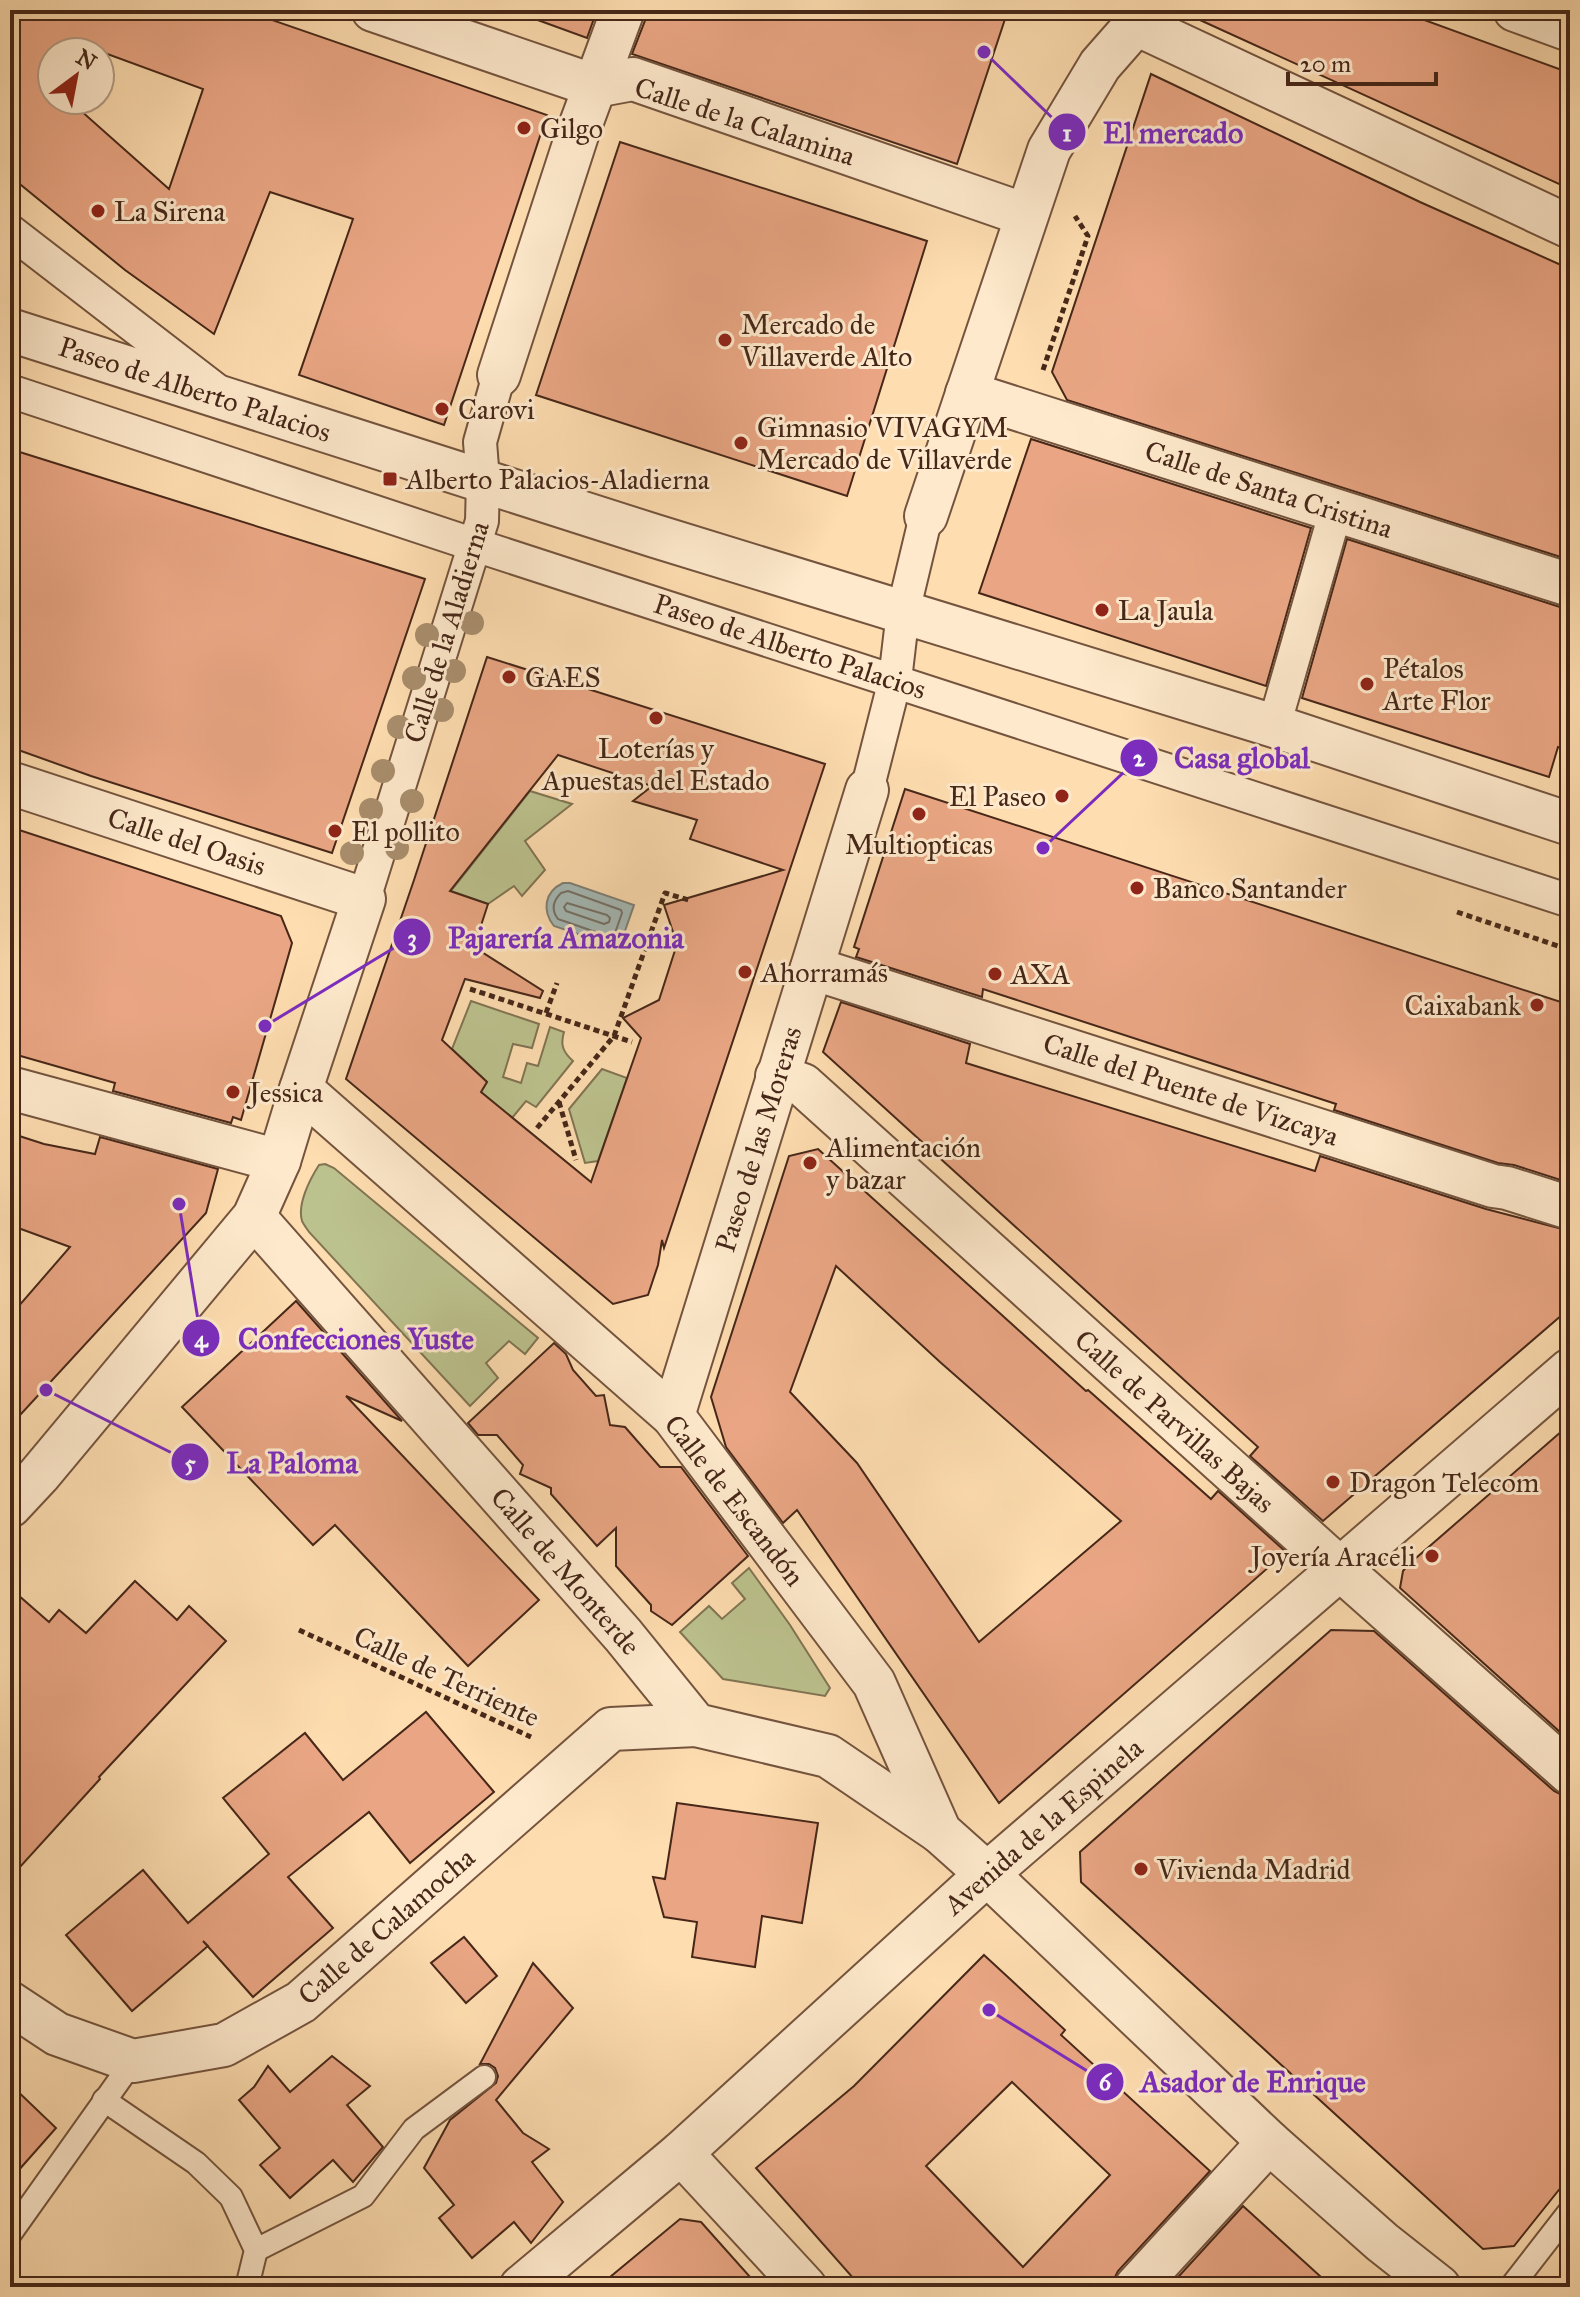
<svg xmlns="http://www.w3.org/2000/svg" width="1580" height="2297" font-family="'IM FELL Great Primer',serif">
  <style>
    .green { fill: #bcc28e; stroke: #817453; stroke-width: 2 }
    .water { fill: #a4b9b6; stroke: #7e7f77; stroke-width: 2 }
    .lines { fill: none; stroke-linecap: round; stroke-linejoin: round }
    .shore { stroke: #757067; stroke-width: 2 }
    .building { fill: #eaa684; stroke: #462718; stroke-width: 2; fill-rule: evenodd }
    .service-casing { stroke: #74543e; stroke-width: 26 }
    .pedestrian-casing { stroke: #74543e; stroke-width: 36 }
    .minor-casing { stroke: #74543e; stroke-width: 46 }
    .path { stroke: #462718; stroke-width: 5; stroke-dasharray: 6 4; stroke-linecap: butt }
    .service { stroke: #fee9cc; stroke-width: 22 }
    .pedestrian { stroke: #fee9cc; stroke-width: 32 }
    .minor { stroke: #fee9cc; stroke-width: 42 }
    .tree { fill: #a98e6d }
    .poi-dot { fill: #8f2418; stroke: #fee9cc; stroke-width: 3 }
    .labels { text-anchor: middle; stroke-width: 6; stroke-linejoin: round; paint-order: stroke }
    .street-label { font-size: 28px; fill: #462718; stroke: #fee9cc }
    .poi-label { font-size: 28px; fill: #462718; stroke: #fee9cc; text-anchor: start }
    .leader { fill: none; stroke: #7b2cbf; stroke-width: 3 }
    .callout-dot { fill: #7b2cbf; stroke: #fee9cc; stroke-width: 3 }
    .mark-label { font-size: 24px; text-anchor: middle; font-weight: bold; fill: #fff }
    .callout-label { font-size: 30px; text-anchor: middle; font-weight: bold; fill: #7b2cbf; stroke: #fee9cc; stroke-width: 6; stroke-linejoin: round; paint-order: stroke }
  </style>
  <rect width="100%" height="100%" fill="#feddb0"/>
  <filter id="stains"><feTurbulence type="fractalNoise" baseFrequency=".0025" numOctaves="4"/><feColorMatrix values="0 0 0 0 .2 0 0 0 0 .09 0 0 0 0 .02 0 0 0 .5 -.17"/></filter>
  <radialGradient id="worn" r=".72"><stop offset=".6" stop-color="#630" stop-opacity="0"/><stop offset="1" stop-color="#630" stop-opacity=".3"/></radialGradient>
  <g class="green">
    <path d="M530 791 572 804 525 841 545 870 522 896 514 886 488 904 451 891Z"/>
    <path d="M471 1001 539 1024 532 1048 513 1044 503 1077 521 1083 527 1063 538 1066 550 1027 564 1032C560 1045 563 1052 573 1061L536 1107 526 1101 512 1118 481 1092 487 1082 452 1049Z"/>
    <path d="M602 1069 627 1078 598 1161 585 1163 569 1109Z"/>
    <path d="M325 1164 334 1168 538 1338 525 1354 509 1341 486 1363 498 1378 470 1406 309 1232C307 1229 304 1225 302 1221 297 1204 310 1179 319 1165Z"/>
    <path d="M749 1568 790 1625 830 1688 825 1696 723 1679 680 1632 709 1606 722 1619 745 1599 732 1583Z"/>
  </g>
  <path class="water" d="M563 883H570L634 905 619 948 554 926C542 911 544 892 563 883Z"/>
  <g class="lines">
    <g class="shore">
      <path d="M568 891 621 910 622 913 614 936 610 937 558 919C551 910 553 901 561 893Z"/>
      <path d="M567 903 607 915 610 918 609 922 604 924 566 911 564 907Z"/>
    </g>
  </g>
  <g class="building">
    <path d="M10 10H243L547 115 444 425 299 375 353 219 270 192 214 334 125 270 10 176ZM52 52H100V56L102 52 203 89 169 189 80 110 83 100H52Z"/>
    <path d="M525 10H597L587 38 524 15Z"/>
    <path d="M646 10H1008L957 164 632 54 646 18Z"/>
    <path d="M1178 10H1397L1570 73V189Z"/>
    <path d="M1151 74 1420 202 1570 269V560L1067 400 1052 372Z"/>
    <path d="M620 142 927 241 847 496 536 395Z"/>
    <path d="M1031 439 1311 528 1266 686 979 593Z"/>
    <path d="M10 449 425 579 332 853 91 776 10 747Z"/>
    <path d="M1347 539 1563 608H1570V751L1558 747 1549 777 1302 698Z"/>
    <path d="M487 657 825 764 664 1248 662 1240 658 1265 648 1295 613 1304 346 1079 414 880ZM558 755 652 786 633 801 697 820 690 839 783 870 664 905 677 944 659 1000 623 1018 641 1038 591 1182 481 1092 487 1082 442 1040 465 979 540 998 543 991 474 947 488 904 450 891Z"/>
    <path d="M905 789 1570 1005V1183L1514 1165 1498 1163 1334 1110 1336 1104 983 989 982 997 856 957 859 949 854 947Z"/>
    <path d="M10 827 281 916 292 943 241 1120 233 1117 231 1123 113 1091 115 1083 10 1053Z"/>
    <path d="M841 1002 970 1044 966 1063 1011 1077 1315 1171 1320 1156 1486 1209 1570 1231V1308L1323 1521 1250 1456 1258 1447 823 1052Z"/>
    <path d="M10 1133 44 1144 95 1154 100 1137 218 1169 206 1213 10 1426V1316L70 1247 10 1225Z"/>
    <path d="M818 1149 1086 1391 1088 1390 1211 1499 1218 1491 1286 1552 999 1803 797 1510 783 1523 726 1447 711 1397 789 1156ZM836 1266 940 1362 1121 1521 979 1642 857 1463 790 1392Z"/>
    <path d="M296 1301 402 1421 346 1396 539 1600 468 1666 335 1525 313 1545 182 1407Z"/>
    <path d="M554 1343 566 1354 573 1370 596 1396 604 1395 610 1425 625 1427 660 1467H681L748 1556 672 1625 651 1611V1605L616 1566V1528L597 1546 551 1494V1488L520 1474 523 1465 497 1435H478L468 1423Z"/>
    <path d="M1570 1424V1741L1400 1588 1403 1571 1408 1565Z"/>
    <path d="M135 1581 177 1620 189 1606 226 1641 99 1777 100 1779 10 1878V1588L49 1622 59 1610 86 1633Z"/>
    <path d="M1331 1630 1374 1631 1554 1791 1564 1796H1570V2176L1514 2246 1483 2249 1081 1882 1080 1852Z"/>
    <path d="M426 1712 494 1792 410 1863 369 1812 288 1877 333 1928 253 1997 203 1941 208 1946 132 2011 66 1935 143 1870 188 1923 269 1854 223 1798 305 1733 343 1780Z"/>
    <path d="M677 1803 818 1823 802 1923 762 1916 755 1967 692 1957 697 1922 664 1917 653 1877 665 1879Z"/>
    <path d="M464 1937 497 1976 466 2003 431 1963Z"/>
    <path d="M984 1955 1065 2030 1061 2035 1210 2171 1118 2271 1113 2281V2287H861L756 2168 854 2086ZM1012 2082 1110 2175 1023 2267 926 2166Z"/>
    <path d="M533 1963 573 2008 496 2100 523 2133 549 2149 532 2162 563 2202 531 2243 514 2222 472 2258 439 2218 454 2205 424 2168 450 2120 496 2083 498 2076 495 2068 489 2064H480Z"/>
    <path d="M332 2056 370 2086 347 2105 383 2147 353 2182 333 2160 290 2198 260 2165 280 2148 239 2100 254 2087 268 2066 290 2092Z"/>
    <path d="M10 2084 56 2128 10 2180Z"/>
    <path d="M1243 2206 1332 2287H1169Z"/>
    <path d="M680 2219 701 2222 759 2287H598Z"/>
  </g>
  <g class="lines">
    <defs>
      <g id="service">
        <path d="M104 2100 196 2163 231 2197 256 2250 247 2287"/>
        <path d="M10 2234 133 2061"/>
        <path d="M256 2250 363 2196 414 2129 484 2077"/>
        <path d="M1511 2287 1570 2211"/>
      </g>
      <g id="pedestrian">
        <path d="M10 231 215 389"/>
        <path d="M10 391 475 545 1570 901"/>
        <path d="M1274 726 1336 510"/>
        <path d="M867 790 895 680 903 612 926 516"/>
        <path d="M364 899 482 521 483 480 480 442 499 375"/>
      </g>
      <g id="minor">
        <path d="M373 10 595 86 633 79 1026 215"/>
        <path d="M1515 10 1570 30"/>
        <path d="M1136 24 1570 227"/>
        <path d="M10 330 655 536 1274 726 1570 824"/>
        <path d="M499 375 578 132 623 10"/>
        <path d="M967 393 1570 585"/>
        <path d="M926 516 1049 150 1100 65 1136 24 1142 10"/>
        <path d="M10 783 364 899 301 1089 279 1161 254 1217 39 1475 10 1506"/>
        <path d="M812 968 1493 1186 1507 1188 1570 1208"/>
        <path d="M777 1076 803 1085 1339 1568 1570 1773"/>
        <path d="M10 1088 279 1161"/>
        <path d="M301 1089 673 1416 874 1683 940 1832 987 1874 1269 2142 1382 2242 1439 2287"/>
        <path d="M254 1217 623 1635 696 1725 828 1756 940 1832"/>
        <path d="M673 1416 867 790"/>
        <path d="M10 2003 57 2034 133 2061 224 2045 301 2002 611 1729 696 1725"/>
        <path d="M681 2153 805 2287"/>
        <path d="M521 2287 681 2153 987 1874 1570 1370"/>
        <path d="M1136 2287 1269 2142"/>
      </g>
    </defs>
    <use href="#service" class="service-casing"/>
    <use href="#pedestrian" class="pedestrian-casing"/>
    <use href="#minor" class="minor-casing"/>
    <g class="path">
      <path d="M1043 370 1088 236 1075 216"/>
      <path d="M1457 912 1570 950"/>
      <path d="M470 989 632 1042"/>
      <path d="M546 1013 557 983"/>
      <path d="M559 1102 576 1160"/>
      <path d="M537 1128 614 1036 665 893 692 901"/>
      <path d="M299 1630 531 1737"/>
    </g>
    <use href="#service" class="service"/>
    <use href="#pedestrian" class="pedestrian"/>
    <use href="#minor" class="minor"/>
  </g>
  <g class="tree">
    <circle cx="472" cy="623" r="12"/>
    <circle cx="427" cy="635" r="12"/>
    <circle cx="454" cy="671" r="12"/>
    <circle cx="414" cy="678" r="12"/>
    <circle cx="442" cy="710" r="12"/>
    <circle cx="399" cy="727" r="12"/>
    <circle cx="383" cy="771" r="12"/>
    <circle cx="412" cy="801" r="12"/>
    <circle cx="371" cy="810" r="12"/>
    <circle cx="397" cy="848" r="12"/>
    <circle cx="352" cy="853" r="12"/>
  </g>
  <g class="poi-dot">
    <circle cx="524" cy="128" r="8"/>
    <circle cx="98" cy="211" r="8"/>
    <circle cx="725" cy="340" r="8"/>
    <circle cx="442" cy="409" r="8"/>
    <circle cx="741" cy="443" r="8"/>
    <rect x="382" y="471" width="16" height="16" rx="4"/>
    <circle cx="1102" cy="610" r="8"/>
    <circle cx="509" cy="677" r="8"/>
    <circle cx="1367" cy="684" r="8"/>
    <circle cx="656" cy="718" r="8"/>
    <circle cx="1062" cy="796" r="8"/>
    <circle cx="919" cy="814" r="8"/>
    <circle cx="335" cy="831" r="8"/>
    <circle cx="1137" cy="888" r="8"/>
    <circle cx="745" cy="972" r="8"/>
    <circle cx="995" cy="974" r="8"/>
    <circle cx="1537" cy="1005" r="8"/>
    <circle cx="233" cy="1092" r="8"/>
    <circle cx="810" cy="1163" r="8"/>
    <circle cx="1333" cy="1482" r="8"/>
    <circle cx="1432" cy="1556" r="8"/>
    <circle cx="1141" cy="1869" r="8"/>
  </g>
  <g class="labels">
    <g class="street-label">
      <text transform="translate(745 121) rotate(18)" y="10">Calle de la Calamina</text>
      <text transform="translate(195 389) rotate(18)" y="10">Paseo de Alberto Palacios</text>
      <text transform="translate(1269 489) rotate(18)" y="10">Calle de Santa Cristina</text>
      <text transform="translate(446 632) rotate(-73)" y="10">Calle de la Aladierna</text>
      <text transform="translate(790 646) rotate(18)" y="10">Paseo de Alberto Palacios</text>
      <text transform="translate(187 841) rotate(18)" y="10">Calle del Oasis</text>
      <text transform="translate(1191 1089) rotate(18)" y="10">Calle del Puente de Vizcaya</text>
      <text transform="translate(758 1139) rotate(-73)" y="10">Paseo de las Moreras</text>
      <text transform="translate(1175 1421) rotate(42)" y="10">Calle de Parvillas Bajas</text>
      <text transform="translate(735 1500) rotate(52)" y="10">Calle de Escandón</text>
      <text transform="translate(566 1571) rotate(49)" y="10">Calle de Monterde</text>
      <text transform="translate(447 1676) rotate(25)" y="10">Calle de Terriente</text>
      <text transform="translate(1043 1826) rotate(-41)" y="10">Avenida de la Espinela</text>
      <text transform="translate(386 1926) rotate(-41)" y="10">Calle de Calamocha</text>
    </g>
    <g class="poi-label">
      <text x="540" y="138">Gilgo</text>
      <text x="114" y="221">La Sirena</text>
      <text x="741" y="334">Mercado de<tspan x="741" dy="32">Villaverde Alto</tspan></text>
      <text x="458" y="419">Carovi</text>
      <text x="757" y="437">Gimnasio VIVAGYM<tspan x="757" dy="32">Mercado de Villaverde</tspan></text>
      <text x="406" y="489">Alberto Palacios-Aladierna</text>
      <text x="1118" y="620">La Jaula</text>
      <text x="1383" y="678">Pétalos<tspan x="1383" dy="32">Arte Flor</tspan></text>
      <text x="525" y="687">GAES</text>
      <text x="656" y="758" text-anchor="middle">Loterías y<tspan x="656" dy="32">Apuestas del Estado</tspan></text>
      <text x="1046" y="806" text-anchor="end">El Paseo</text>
      <text x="351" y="841">El pollito</text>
      <text x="919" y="854" text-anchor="middle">Multiopticas</text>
      <text x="1153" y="898">Banco Santander</text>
      <text x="761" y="982">Ahorramás</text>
      <text x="1011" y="984">AXA</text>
      <text x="1521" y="1015" text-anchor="end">Caixabank</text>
      <text x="249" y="1102">Jessica</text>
      <text x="826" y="1157">Alimentación<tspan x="826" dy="32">y bazar</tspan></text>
      <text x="1349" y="1492">Dragon Telecom</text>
      <text x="1416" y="1566" text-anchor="end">Joyería Araceli</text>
      <text x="1157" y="1879">Vivienda Madrid</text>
    </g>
  </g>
  <path class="leader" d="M984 52L1067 132M1043 848L1139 758M265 1026L412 937M179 1204L201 1338M46 1390L190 1462M989 2010L1105 2082"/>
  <g class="callout-dot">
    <circle cx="984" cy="52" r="8"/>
    <circle cx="1043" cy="848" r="8"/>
    <circle cx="265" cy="1026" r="8"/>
    <circle cx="179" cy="1204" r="8"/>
    <circle cx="46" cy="1390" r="8"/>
    <circle cx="989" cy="2010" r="8"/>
    <circle cx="1067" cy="132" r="20"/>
    <circle cx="1139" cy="758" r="20"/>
    <circle cx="412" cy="937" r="20"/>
    <circle cx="201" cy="1338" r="20"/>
    <circle cx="190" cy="1462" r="20"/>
    <circle cx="1105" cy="2082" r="20"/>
  </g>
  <g class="mark-label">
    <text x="1067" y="141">1</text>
    <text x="1139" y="766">2</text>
    <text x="412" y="946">3</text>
    <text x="201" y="1347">4</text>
    <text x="190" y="1471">5</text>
    <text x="1105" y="2090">6</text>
  </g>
  <g class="callout-label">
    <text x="1173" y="143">El mercado</text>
    <text x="1242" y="768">Casa global</text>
    <text x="566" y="948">Pajarería Amazonia</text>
    <text x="356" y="1349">Confecciones Yuste</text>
    <text x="292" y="1473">La Paloma</text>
    <text x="1253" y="2092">Asador de Enrique</text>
  </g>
  <rect width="1580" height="2297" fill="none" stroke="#feddb0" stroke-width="40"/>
  <rect x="12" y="12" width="1556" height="2273" fill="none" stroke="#462718" stroke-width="4"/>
  <rect x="20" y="20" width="1540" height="2257" fill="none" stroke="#462718" stroke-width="2"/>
  <g transform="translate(76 76) rotate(32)"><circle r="38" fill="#fee9cc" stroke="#b49b84" stroke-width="2"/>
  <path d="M0-6L14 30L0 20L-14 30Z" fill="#8f2418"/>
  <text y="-12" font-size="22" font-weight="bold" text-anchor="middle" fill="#462718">N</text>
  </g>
  <path d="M1288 72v12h148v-12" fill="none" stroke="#462718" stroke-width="4"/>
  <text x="1300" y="72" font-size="24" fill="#462718" stroke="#fee9cc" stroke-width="6" paint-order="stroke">20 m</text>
  <rect width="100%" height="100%" filter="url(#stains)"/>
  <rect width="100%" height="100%" fill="url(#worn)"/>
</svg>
